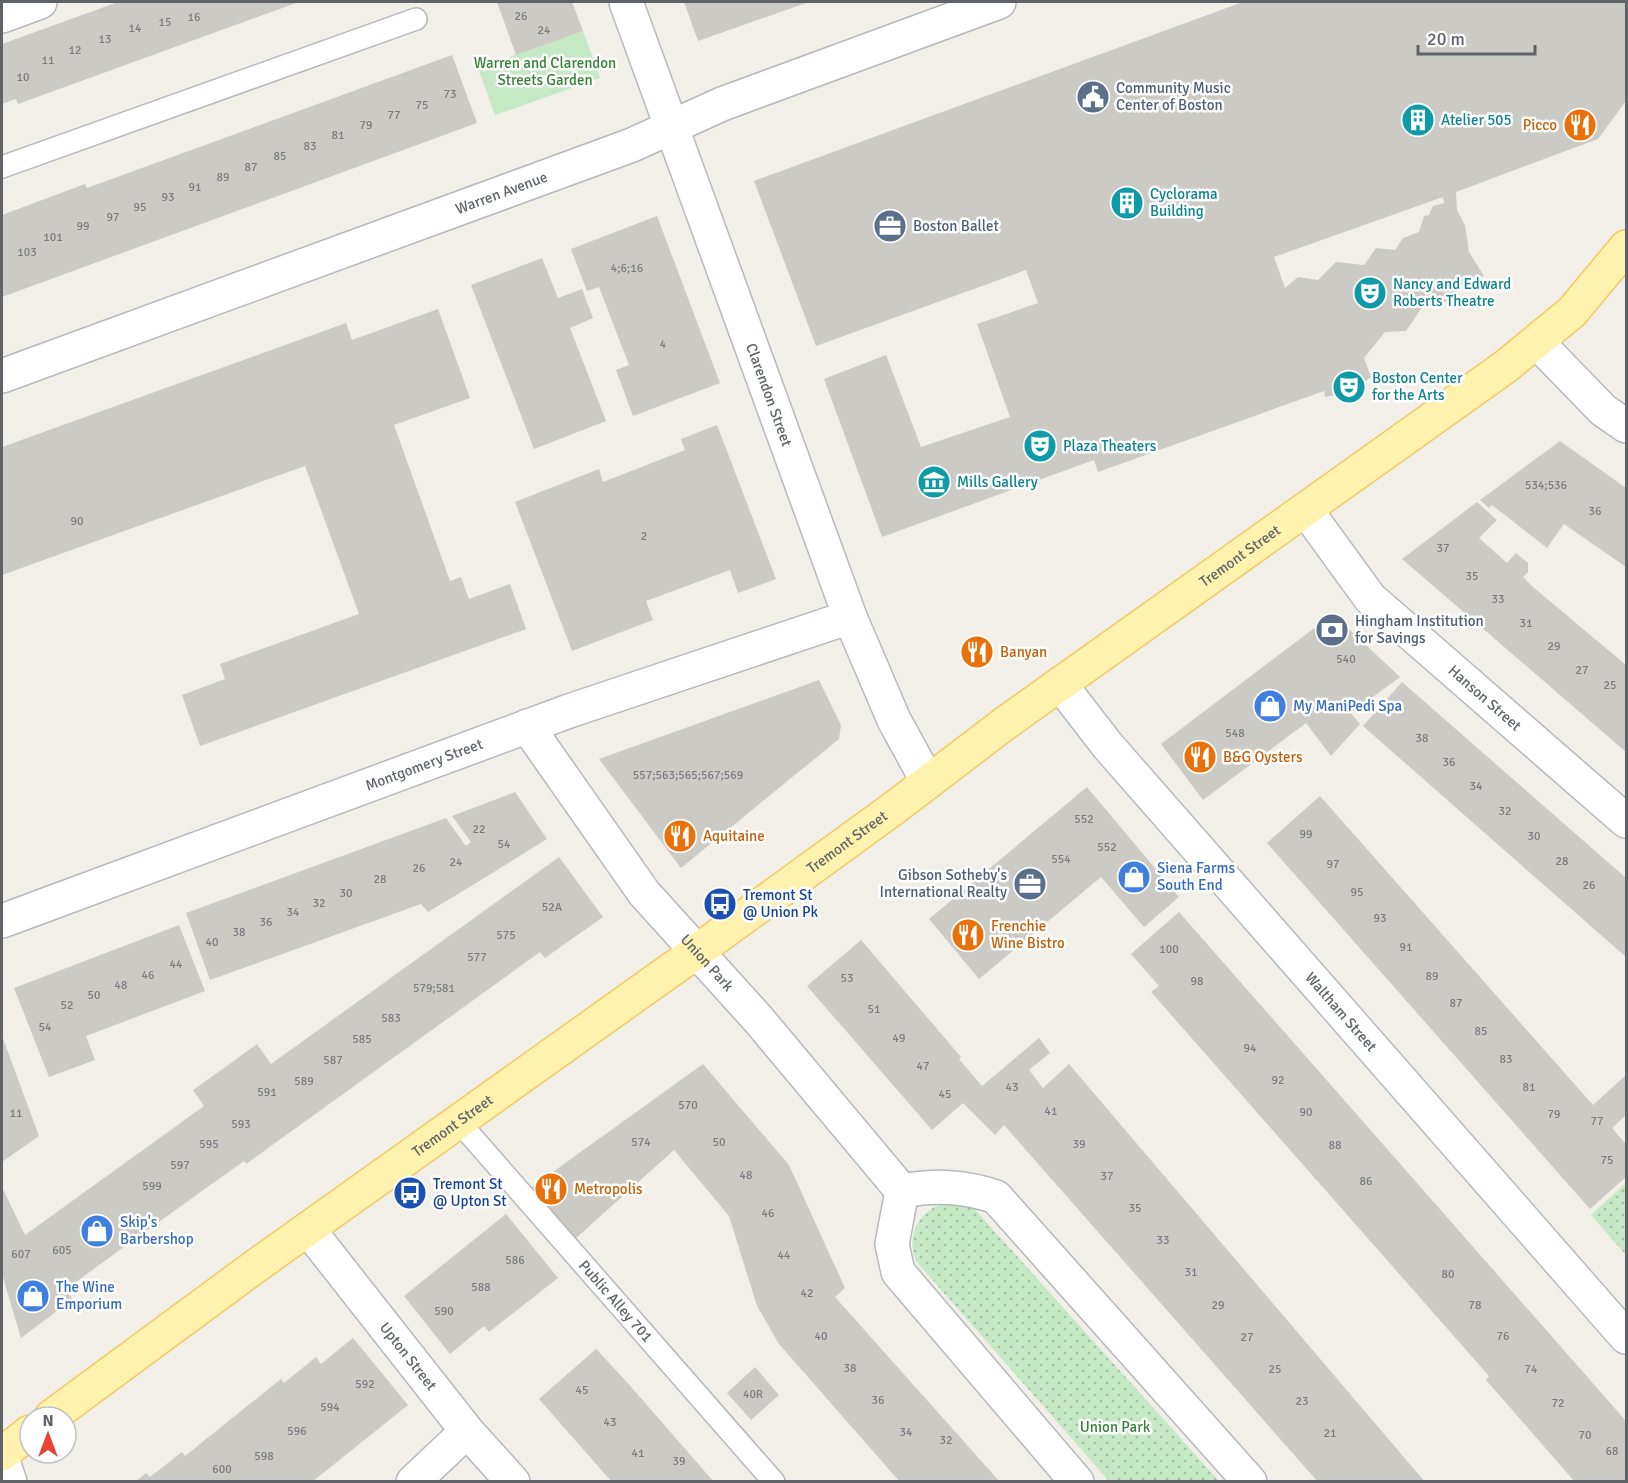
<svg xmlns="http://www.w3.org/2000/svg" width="1628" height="1483" font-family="Signika,sans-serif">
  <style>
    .green { fill: #c5e8c5 }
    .park { fill: url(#park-dots) }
    .building { fill: #cccac5; fill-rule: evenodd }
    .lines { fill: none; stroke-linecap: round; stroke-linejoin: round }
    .lane-casing { stroke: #b5b8bc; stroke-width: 24 }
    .street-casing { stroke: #b5b8bc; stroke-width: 36 }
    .secondary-casing { stroke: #b6babf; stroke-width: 36 }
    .primary-casing { stroke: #f2c960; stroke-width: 36 }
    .lane { stroke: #fff; stroke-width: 21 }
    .street { stroke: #fff; stroke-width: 33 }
    .secondary { stroke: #fff; stroke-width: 33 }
    .primary { stroke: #fff2af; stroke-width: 33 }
    .labels { text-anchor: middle; stroke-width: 5; stroke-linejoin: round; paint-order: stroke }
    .number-label { font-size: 12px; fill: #7a7d7f }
    .park-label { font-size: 15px; fill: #348238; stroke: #fff }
    .service-label { font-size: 15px; fill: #4e5e75; stroke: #fff; text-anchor: start }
    .culture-label { font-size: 15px; fill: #0d838f; stroke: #fff; text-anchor: start }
    .food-label { font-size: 15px; fill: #c56008; stroke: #fff; text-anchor: start }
    .street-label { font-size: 15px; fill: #5f6368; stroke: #fff }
    .shop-label { font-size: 15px; fill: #366cbe; stroke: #fff; text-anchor: start }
    .transit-label { font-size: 15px; fill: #164399; stroke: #fff; text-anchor: start }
  </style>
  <defs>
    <pattern id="park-dots" width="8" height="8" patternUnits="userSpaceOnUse" patternTransform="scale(1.5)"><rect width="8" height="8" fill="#c5e8c5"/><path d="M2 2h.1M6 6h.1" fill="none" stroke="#a3c0a4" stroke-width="1.8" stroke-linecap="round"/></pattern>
  </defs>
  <rect width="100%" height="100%" fill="#f1efe8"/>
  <path class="green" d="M583 31 600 78 495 115 478 68Z"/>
  <g class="park">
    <path d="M1626 1183V1255L1591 1215Z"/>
    <path d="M944 1203 971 1205 1219 1481H1109L916 1261C906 1235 918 1212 944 1203Z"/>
  </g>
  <g class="building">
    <path d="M118 2H299L18 104 16 99 2 104V44Z"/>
    <path d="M497 2H572L583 31 516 55Z"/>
    <path d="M684 2H809L698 41Z"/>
    <path d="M1243 2H1626V101L1598 139 1456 192 1457 210 1465 225 1469 252 1484 276 1465 282 1448 301 1421 309 1406 331 1385 332 1364 358 1371 377 1351 392 1325 397 1324 391 1098 472 1094 460 882 537 824 379 886 355 921 447 1010 417 977 324 1038 303 1026 270 816 346 754 181ZM1443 197 1444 203 1433 206 1429 215 1424 216 1419 232 1403 238 1395 250 1376 248 1364 265 1336 262 1318 280 1298 277 1285 288 1274 257Z"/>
    <path d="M452 55 477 123 2 297V215L85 184 87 188Z"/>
    <path d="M657 216 720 383 633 416 616 370 629 365 599 287 587 291 571 249Z"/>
    <path d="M542 258 558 298 582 289 593 318 570 328 606 421 534 449 471 285Z"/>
    <path d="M438 309 470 398 394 425 450 581 461 577 469 599 510 584 526 629 200 746 182 695 225 679 220 664 359 614 305 466 2 575V447L346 323 352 340Z"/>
    <path d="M717 425 776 579 738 593 730 570 646 601 653 620 572 651 515 502 599 469 603 482 685 450 681 439Z"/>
    <path d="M1560 441 1626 488V567L1564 524 1547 548 1492 505 1489 508 1480 500Z"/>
    <path d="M1477 502 1497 520 1479 538 1507 563 1516 553 1528 563V572L1523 577 1533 587 1626 665V752L1402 559Z"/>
    <path d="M1333 614 1400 677 1351 713 1360 724 1331 756 1306 723 1203 800 1161 744Z"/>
    <path d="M819 680 841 725 839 739 681 868 599 759Z"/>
    <path d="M1402 682 1626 878V957L1363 726Z"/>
    <path d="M1087 787 1179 897 1144 927 1101 877 979 979 929 919Z"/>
    <path d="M515 792 547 839 486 877 428 912 421 904 210 980 186 913 446 818 466 846 471 842 452 816Z"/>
    <path d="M1320 796 1593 1105 1626 1075V1115L1612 1128 1626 1144V1177L1590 1209 1267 843Z"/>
    <path d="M559 857 603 917 545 958 540 952 246 1164 244 1161 128 1244 65 1290 73 1299 21 1338 2 1274V1187L25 1235 204 1106 193 1090 224 1068 257 1044 271 1064Z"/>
    <path d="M1179 912 1626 1421V1482H1575L1486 1380 1489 1376 1151 992 1159 986 1131 954Z"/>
    <path d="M179 925 205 991 86 1036 95 1060 49 1077 14 988Z"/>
    <path d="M861 940 961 1057 959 1059 982 1086 1039 1038 1050 1053 1029 1070 1043 1088 1069 1064 1425 1482H1318L1004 1125 995 1135 963 1103 932 1130 807 986Z"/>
    <path d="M2 1036 39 1136 2 1162Z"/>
    <path d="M703 1064 789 1165 845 1288 835 1297 1000 1482H900L779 1344 757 1306 729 1216 674 1150 575 1239 532 1187Z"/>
    <path d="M506 1214 558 1278 489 1332 484 1326 450 1354 404 1296Z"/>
    <path d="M353 1338 408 1405 312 1482H135L146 1473 150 1477 182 1452 185 1456 281 1379 284 1383 316 1357 321 1364Z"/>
    <path d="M596 1349 625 1380 714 1482H612L567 1431 539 1399Z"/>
    <path d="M755 1367 779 1395 751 1420 727 1393Z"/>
  </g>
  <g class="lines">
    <defs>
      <g id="lane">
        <path d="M2 167 416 19"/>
        <path id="s1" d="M459 1122 774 1482"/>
      </g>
      <g id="street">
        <path d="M2 16 40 2"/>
        <path d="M1537 342 1603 410 1626 426"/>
        <path id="s2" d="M2 376 632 145 722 104 999 2"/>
        <path id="s3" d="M1306 510 1370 598 1626 821"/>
        <path id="s4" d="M527 726 644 893 758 1019 902 1191"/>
        <path id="s5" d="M2 921 569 711 850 617"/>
        <path d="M902 1191C936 1185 964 1186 996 1197L1250 1482"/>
        <path d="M902 1191 892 1244 898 1272 1077 1482"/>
        <path id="s6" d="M308 1229 467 1431 513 1482"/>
        <path d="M413 1482 467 1431"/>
      </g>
      <g id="secondary">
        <path id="s7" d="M626 2 850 617 894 720 928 782"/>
        <path id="s8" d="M1060 684 1108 746 1626 1337"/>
        <path d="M2 1458 10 1482"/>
      </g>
      <g id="primary">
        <path id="s9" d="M51 1417 253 1268 696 952 894 808 1004 724 1505 367 1572 312 1626 247"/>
        <path d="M2 1454 30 1432"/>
      </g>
    </defs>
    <use href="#lane" class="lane-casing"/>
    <use href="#street" class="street-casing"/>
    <use href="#secondary" class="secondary-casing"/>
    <use href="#primary" class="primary-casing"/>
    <use href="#lane" class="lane"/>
    <use href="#street" class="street"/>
    <use href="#secondary" class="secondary"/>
    <use href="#primary" class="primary"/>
  </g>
  <defs>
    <symbol id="civic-disc" viewBox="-11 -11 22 22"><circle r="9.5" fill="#5c6f8a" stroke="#fff"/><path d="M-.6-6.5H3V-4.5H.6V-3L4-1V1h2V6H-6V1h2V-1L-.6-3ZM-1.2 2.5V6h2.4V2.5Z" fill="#fff"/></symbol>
    <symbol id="building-disc" viewBox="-11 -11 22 22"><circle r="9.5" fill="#0f9aa8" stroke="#fff"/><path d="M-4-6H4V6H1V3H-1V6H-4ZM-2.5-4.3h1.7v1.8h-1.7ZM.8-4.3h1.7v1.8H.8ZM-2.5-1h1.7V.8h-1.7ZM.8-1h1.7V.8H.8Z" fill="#fff"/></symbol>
    <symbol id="restaurant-disc" viewBox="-11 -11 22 22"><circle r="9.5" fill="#e8710a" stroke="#fff"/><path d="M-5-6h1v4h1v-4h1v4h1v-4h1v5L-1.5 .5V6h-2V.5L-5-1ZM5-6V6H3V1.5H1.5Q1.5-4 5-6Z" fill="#fff"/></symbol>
    <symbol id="office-disc" viewBox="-11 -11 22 22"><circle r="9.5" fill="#5c6f8a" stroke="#fff"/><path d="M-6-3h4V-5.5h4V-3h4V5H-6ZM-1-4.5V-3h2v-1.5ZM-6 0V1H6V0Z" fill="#fff"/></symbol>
    <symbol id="theatre-disc" viewBox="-11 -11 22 22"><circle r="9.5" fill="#0f9aa8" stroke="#fff"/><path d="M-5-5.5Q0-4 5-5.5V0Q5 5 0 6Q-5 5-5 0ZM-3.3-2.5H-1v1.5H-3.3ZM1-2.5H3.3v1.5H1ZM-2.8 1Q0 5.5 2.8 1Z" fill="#fff"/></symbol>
    <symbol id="museum-disc" viewBox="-11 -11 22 22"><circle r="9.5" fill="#0f9aa8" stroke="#fff"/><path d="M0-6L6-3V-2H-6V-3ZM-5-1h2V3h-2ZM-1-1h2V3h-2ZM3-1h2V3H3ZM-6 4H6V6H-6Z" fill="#fff"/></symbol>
    <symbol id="bank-disc" viewBox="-11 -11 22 22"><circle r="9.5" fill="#5c6f8a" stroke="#fff"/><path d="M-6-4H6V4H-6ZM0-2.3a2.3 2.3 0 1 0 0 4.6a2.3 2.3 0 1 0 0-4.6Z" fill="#fff"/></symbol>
    <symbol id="shop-disc" viewBox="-11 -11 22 22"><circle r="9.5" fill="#3f7fe0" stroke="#fff"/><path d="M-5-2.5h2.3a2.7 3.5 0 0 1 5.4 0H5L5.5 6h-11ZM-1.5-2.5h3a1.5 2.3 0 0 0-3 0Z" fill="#fff"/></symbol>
    <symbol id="bus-disc" viewBox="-11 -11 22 22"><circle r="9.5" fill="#1a4fb4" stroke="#fff"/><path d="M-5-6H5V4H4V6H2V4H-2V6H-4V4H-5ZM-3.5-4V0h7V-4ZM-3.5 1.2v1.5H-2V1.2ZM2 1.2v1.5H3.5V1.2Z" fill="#fff"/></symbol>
  </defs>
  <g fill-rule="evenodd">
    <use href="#civic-disc" x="1074" y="78" width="38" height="38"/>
    <use href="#building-disc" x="1399" y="101" width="38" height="38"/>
    <use href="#restaurant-disc" x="1561" y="106" width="38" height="38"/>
    <use href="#building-disc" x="1108" y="184" width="38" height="38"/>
    <use href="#office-disc" x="871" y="207" width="38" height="38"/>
    <use href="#theatre-disc" x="1351" y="274" width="38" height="38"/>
    <use href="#theatre-disc" x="1330" y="368" width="38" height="38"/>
    <use href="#theatre-disc" x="1021" y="427" width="38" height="38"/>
    <use href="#museum-disc" x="915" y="463" width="38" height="38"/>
    <use href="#bank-disc" x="1313" y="611" width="38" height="38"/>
    <use href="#restaurant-disc" x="958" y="633" width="38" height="38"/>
    <use href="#shop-disc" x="1251" y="687" width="38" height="38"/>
    <use href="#restaurant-disc" x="1181" y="738" width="38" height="38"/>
    <use href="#restaurant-disc" x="661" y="817" width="38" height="38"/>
    <use href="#shop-disc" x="1115" y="858" width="38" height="38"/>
    <use href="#office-disc" x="1011" y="865" width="38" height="38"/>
    <use href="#bus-disc" x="701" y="885" width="38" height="38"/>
    <use href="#restaurant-disc" x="949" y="916" width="38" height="38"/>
    <use href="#restaurant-disc" x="532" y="1170" width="38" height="38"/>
    <use href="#bus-disc" x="391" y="1174" width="38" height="38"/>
    <use href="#shop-disc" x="78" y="1212" width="38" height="38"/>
    <use href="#shop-disc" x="14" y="1277" width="38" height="38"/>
  </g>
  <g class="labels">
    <g class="number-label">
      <text x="521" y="20">26</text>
      <text x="194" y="21">16</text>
      <text x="165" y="26">15</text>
      <text x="135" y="32">14</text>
      <text x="544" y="34">24</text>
      <text x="105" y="43">13</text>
      <text x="75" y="54">12</text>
      <text x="48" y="64">11</text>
      <text x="23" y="81">10</text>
      <text x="450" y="98">73</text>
      <text x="422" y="109">75</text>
      <text x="394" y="119">77</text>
      <text x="366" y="129">79</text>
      <text x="338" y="139">81</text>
      <text x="310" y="150">83</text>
      <text x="280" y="160">85</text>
      <text x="251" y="171">87</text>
      <text x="223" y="181">89</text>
      <text x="195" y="191">91</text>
      <text x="168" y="201">93</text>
      <text x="140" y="211">95</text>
      <text x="113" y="221">97</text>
      <text x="83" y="230">99</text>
      <text x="53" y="241">101</text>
      <text x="27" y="256">103</text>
      <text x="627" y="272">4;6;16</text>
      <text x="663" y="348">4</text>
      <text x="1546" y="489">534;536</text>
      <text x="1595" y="515">36</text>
      <text x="77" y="525">90</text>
      <text x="644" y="540">2</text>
      <text x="1443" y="552">37</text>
      <text x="1472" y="580">35</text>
      <text x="1498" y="603">33</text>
      <text x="1526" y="627">31</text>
      <text x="1554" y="650">29</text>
      <text x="1346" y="663">540</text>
      <text x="1582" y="674">27</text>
      <text x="1610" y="689">25</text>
      <text x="1235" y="737">548</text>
      <text x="1422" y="742">38</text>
      <text x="1449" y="766">36</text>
      <text x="688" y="779">557;563;565;567;569</text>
      <text x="1476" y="790">34</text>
      <text x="1505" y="815">32</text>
      <text x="1084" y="823">552</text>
      <text x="479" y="833">22</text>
      <text x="1306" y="838">99</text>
      <text x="1534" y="840">30</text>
      <text x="504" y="848">54</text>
      <text x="1107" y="851">552</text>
      <text x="1061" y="863">554</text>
      <text x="1562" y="865">28</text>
      <text x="456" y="866">24</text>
      <text x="1333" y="868">97</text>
      <text x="419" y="872">26</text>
      <text x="380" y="883">28</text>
      <text x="1589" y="889">26</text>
      <text x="1357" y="896">95</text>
      <text x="346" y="897">30</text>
      <text x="319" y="907">32</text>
      <text x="552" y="911">52A</text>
      <text x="293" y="916">34</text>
      <text x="1380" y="922">93</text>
      <text x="266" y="926">36</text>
      <text x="239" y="936">38</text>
      <text x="506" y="939">575</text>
      <text x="212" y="946">40</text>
      <text x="1406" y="951">91</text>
      <text x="1169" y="953">100</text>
      <text x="477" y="961">577</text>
      <text x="176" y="968">44</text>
      <text x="148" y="979">46</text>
      <text x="1432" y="980">89</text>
      <text x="847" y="982">53</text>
      <text x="1197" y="985">98</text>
      <text x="121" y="989">48</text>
      <text x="434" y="992">579;581</text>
      <text x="94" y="999">50</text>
      <text x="1456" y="1007">87</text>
      <text x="67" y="1009">52</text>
      <text x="874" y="1013">51</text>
      <text x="391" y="1022">583</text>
      <text x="45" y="1031">54</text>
      <text x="1481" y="1035">85</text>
      <text x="899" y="1042">49</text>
      <text x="362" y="1043">585</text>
      <text x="1250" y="1052">94</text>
      <text x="1506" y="1063">83</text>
      <text x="333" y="1064">587</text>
      <text x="923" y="1070">47</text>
      <text x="1278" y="1084">92</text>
      <text x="304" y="1085">589</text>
      <text x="1012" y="1091">43</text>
      <text x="1529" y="1091">81</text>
      <text x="267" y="1096">591</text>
      <text x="945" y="1098">45</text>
      <text x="688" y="1109">570</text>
      <text x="1051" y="1115">41</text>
      <text x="1306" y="1116">90</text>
      <text x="16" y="1117">11</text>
      <text x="1554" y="1118">79</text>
      <text x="1597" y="1125">77</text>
      <text x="241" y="1128">593</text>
      <text x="641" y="1146">574</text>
      <text x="719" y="1146">50</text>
      <text x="209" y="1148">595</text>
      <text x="1079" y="1148">39</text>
      <text x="1335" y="1149">88</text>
      <text x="1607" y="1164">75</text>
      <text x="180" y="1169">597</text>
      <text x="746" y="1179">48</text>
      <text x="1107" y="1180">37</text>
      <text x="1366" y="1185">86</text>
      <text x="152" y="1190">599</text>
      <text x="1135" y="1212">35</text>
      <text x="768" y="1217">46</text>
      <text x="1163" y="1244">33</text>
      <text x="62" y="1254">605</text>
      <text x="21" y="1258">607</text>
      <text x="784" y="1259">44</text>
      <text x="515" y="1264">586</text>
      <text x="1191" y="1276">31</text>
      <text x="1448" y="1278">80</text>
      <text x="481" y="1291">588</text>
      <text x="807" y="1297">42</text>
      <text x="1218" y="1309">29</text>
      <text x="1475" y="1309">78</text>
      <text x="444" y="1315">590</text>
      <text x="821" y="1340">40</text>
      <text x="1503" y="1340">76</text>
      <text x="1247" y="1341">27</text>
      <text x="850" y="1372">38</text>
      <text x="1275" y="1373">25</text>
      <text x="1531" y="1373">74</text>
      <text x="365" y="1388">592</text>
      <text x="582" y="1394">45</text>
      <text x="753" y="1398">40R</text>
      <text x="878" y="1404">36</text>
      <text x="1302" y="1405">23</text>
      <text x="1558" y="1407">72</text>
      <text x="330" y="1411">594</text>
      <text x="610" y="1426">43</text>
      <text x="297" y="1435">596</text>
      <text x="906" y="1436">34</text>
      <text x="1330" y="1437">21</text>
      <text x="1585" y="1439">70</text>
      <text x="946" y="1444">32</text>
      <text x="1612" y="1455">68</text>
      <text x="638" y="1457">41</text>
      <text x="264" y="1460">598</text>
      <text x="679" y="1465">39</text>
      <text x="222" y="1473">600</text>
    </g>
    <g class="park-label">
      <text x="545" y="68">Warren and Clarendon<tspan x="545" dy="17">Streets Garden</tspan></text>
      <text x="1115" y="1432">Union Park</text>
    </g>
    <g class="service-label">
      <text x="1116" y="93">Community Music<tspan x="1116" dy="17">Center of Boston</tspan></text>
      <text x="913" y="231">Boston Ballet</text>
      <text x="1355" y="626">Hingham Institution<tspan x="1355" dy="17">for Savings</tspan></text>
      <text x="1007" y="880" text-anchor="end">Gibson Sotheby's<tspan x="1007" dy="17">International Realty</tspan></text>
    </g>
    <g class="culture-label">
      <text x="1441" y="125">Atelier 505</text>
      <text x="1150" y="199">Cyclorama<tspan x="1150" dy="17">Building</tspan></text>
      <text x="1393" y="289">Nancy and Edward<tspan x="1393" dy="17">Roberts Theatre</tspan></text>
      <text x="1372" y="383">Boston Center<tspan x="1372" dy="17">for the Arts</tspan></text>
      <text x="1063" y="451">Plaza Theaters</text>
      <text x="957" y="487">Mills Gallery</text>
    </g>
    <g class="food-label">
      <text x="1557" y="130" text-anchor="end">Picco</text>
      <text x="1000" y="657">Banyan</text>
      <text x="1223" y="762">B&amp;G Oysters</text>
      <text x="703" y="841">Aquitaine</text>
      <text x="991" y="931">Frenchie<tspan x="991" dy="17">Wine Bistro</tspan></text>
      <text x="574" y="1194">Metropolis</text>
    </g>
    <g class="street-label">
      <text dy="5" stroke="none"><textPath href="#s2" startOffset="532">Warren Avenue</textPath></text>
      <text dy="5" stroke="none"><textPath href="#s7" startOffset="418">Clarendon Street</textPath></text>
      <text dy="5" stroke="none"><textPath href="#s9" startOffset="1468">Tremont Street</textPath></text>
      <text dy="5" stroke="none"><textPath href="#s3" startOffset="261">Hanson Street</textPath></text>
      <text dy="5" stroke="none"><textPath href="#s5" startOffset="450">Montgomery Street</textPath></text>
      <text dy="5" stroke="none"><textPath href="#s9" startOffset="982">Tremont Street</textPath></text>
      <text dy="5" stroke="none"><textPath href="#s4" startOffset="298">Union Park</textPath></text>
      <text dy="5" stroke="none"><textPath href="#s8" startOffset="432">Waltham Street</textPath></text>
      <text dy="5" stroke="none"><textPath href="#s9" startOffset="496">Tremont Street</textPath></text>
      <text dy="5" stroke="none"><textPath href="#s1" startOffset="238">Public Alley 701</textPath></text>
      <text dy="5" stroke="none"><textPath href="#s6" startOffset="162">Upton Street</textPath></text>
    </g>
    <g class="shop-label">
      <text x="1293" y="711">My ManiPedi Spa</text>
      <text x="1157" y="873">Siena Farms<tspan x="1157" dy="17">South End</tspan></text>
      <text x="120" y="1227">Skip's<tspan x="120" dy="17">Barbershop</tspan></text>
      <text x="56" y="1292">The Wine<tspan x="56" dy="17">Emporium</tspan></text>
    </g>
    <g class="transit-label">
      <text x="743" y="900">Tremont St<tspan x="743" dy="17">@ Union Pk</tspan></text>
      <text x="433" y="1189">Tremont St<tspan x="433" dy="17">@ Upton St</tspan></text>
    </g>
  </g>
  <rect width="1628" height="1483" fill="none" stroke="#5f6368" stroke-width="6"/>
  <g transform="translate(48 1435)"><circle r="28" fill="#ffffff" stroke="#bfc1c3" stroke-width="1.5"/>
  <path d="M0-4.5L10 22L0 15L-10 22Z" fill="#ea4335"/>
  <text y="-9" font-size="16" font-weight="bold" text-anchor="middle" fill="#5f6368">N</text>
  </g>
  <path d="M1418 45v9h117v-9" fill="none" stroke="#5f6368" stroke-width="3"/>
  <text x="1427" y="45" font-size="18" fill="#5f6368" stroke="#ffffff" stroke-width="4.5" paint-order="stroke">20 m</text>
</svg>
